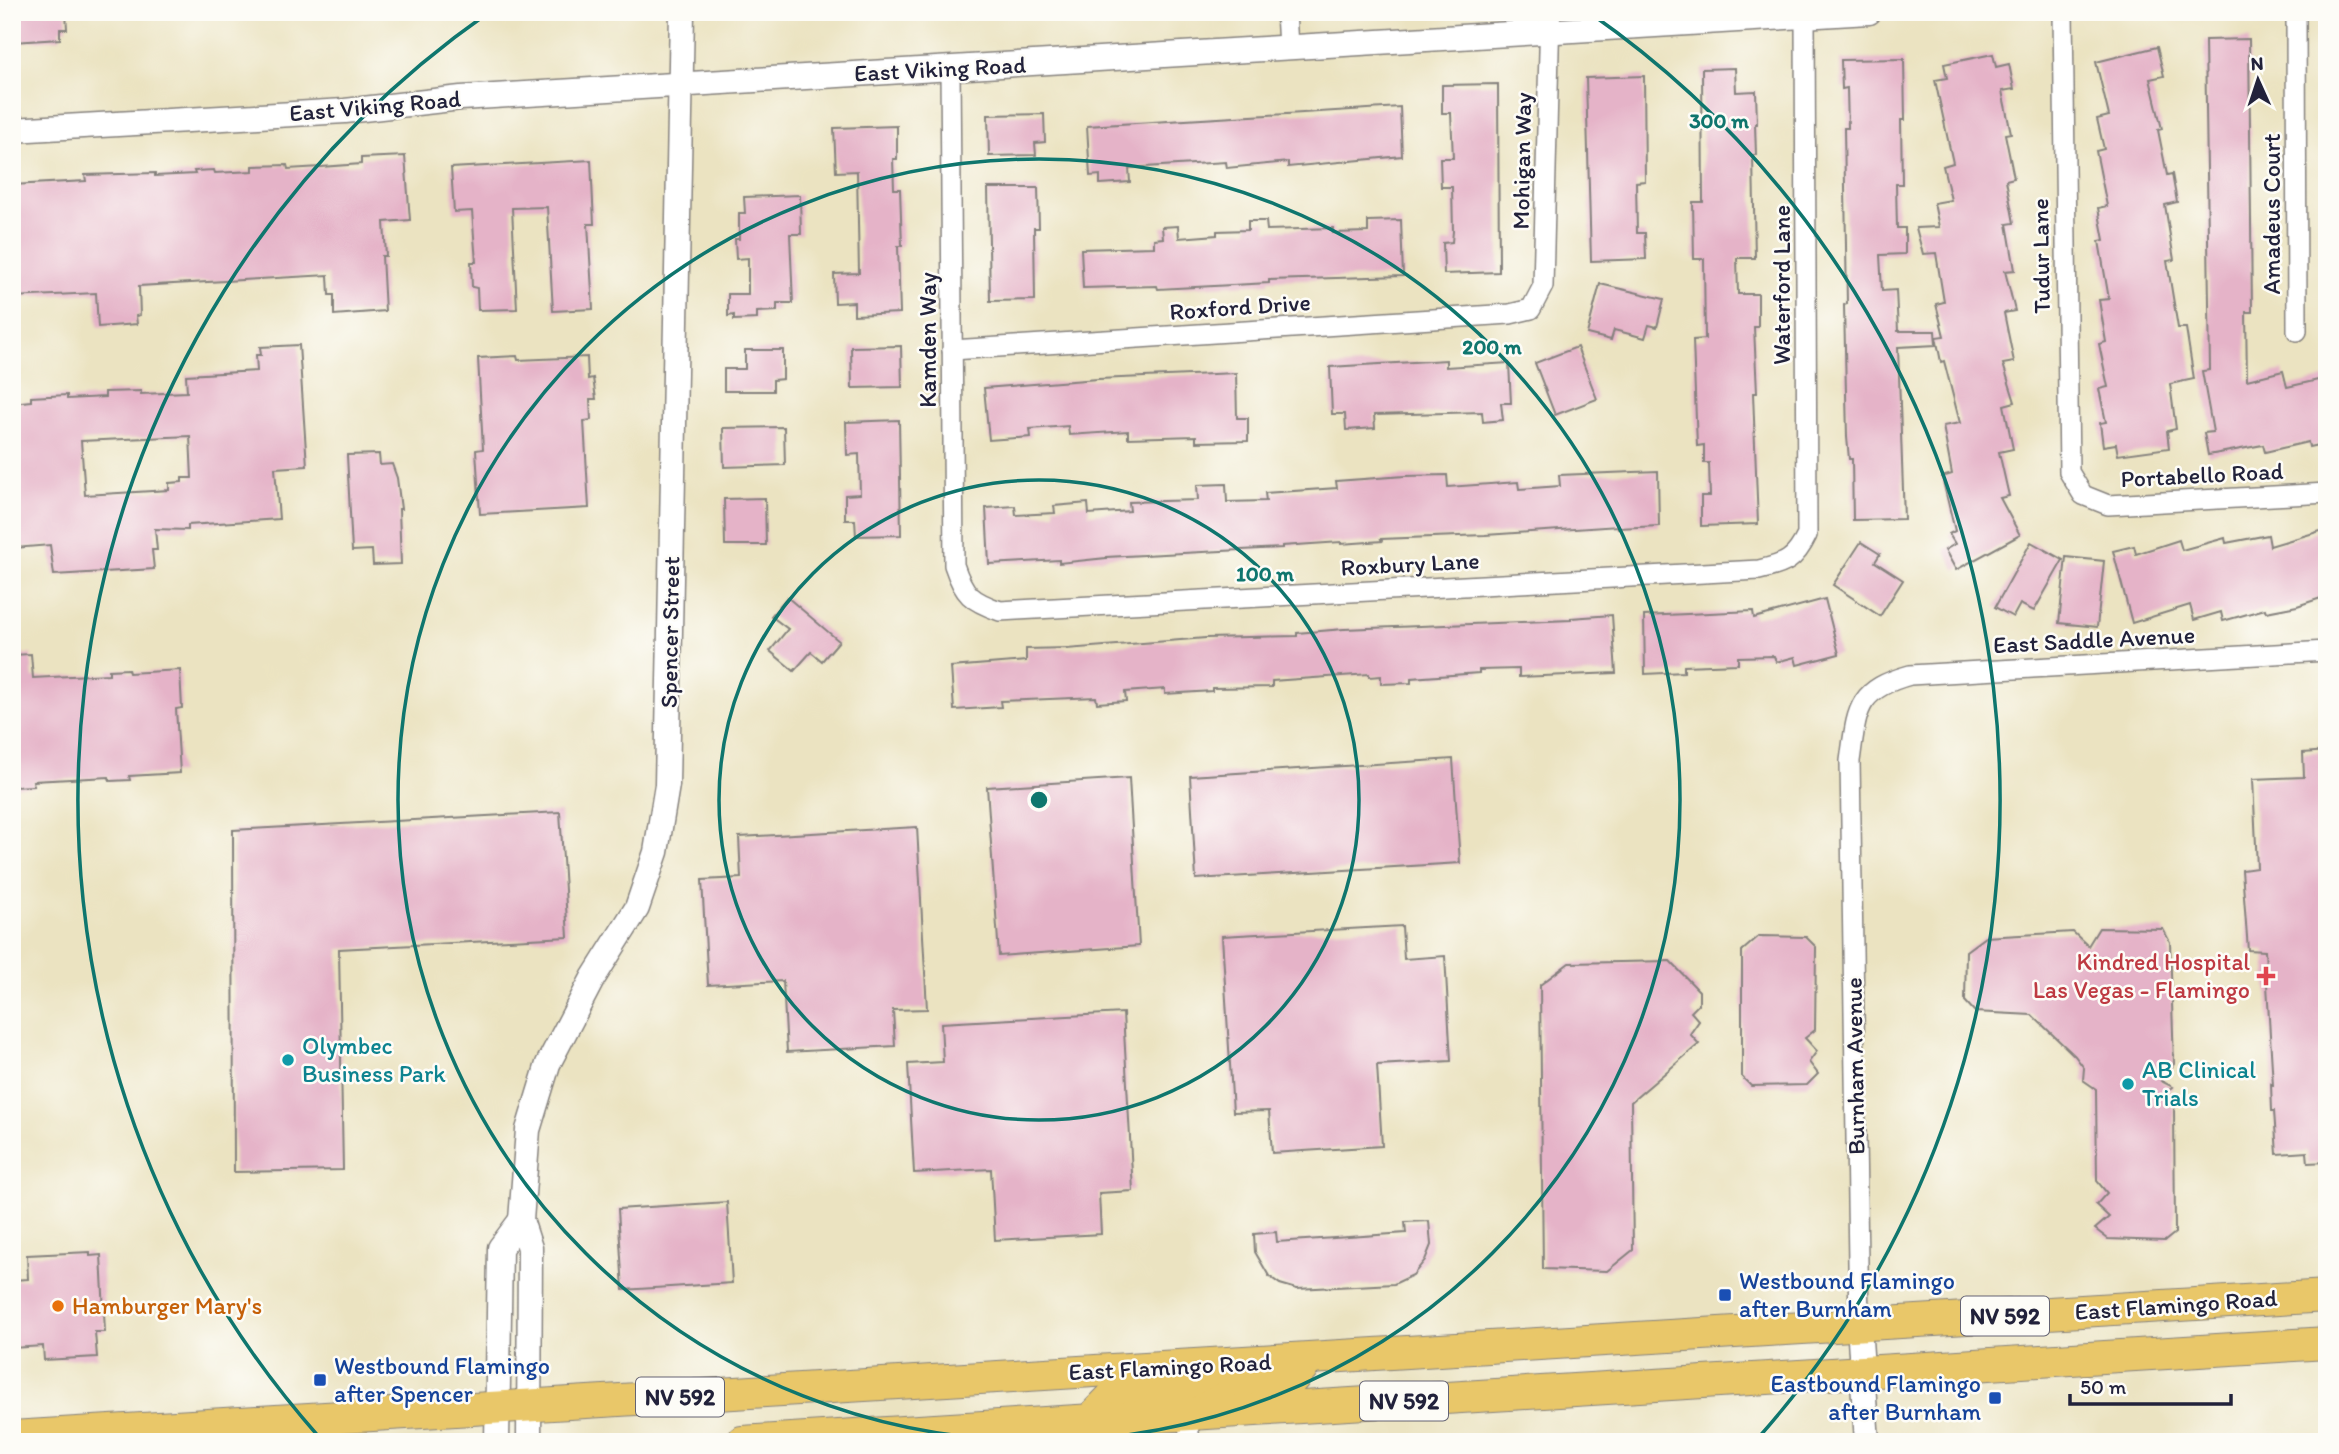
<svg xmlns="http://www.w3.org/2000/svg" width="2339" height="1454" font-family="Itim,sans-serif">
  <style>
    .building { fill: #e5b3c8; fill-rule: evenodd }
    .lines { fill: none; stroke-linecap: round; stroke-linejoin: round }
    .minor-casing { stroke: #86827e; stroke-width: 22 }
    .tertiary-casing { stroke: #86827e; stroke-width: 27 }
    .primary-casing { stroke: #86827e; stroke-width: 34 }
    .minor { stroke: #fff; stroke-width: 19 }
    .tertiary { stroke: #fff; stroke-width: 24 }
    .primary { stroke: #e9c769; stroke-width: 32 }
    .ring { fill: none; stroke: #0f766e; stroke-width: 3.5 }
    .health-dot { fill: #e0444e; stroke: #fdfcf7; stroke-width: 2.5 }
    .culture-dot { fill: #0f9aa8; stroke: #fdfcf7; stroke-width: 2.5 }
    .transit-dot { fill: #1a4fb4; stroke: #fdfcf7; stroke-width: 2.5 }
    .food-dot { fill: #e8710a; stroke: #fdfcf7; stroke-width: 2.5 }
    .labels { text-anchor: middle; stroke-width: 5; stroke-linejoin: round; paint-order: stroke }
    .shield { fill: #fdfcf7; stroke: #646373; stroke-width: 2 }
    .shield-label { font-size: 23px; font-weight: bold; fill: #22223b }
    .street-label { font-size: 24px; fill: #22223b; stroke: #fdfcf7 }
    .health-label { font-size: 24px; fill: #be3a42; stroke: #fdfcf7; text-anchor: end }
    .culture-label { font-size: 24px; fill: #0d838f; stroke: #fdfcf7; text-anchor: start }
    .transit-label { font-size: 24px; fill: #164399; stroke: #fdfcf7; text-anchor: start }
    .food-label { font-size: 24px; fill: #c56008; stroke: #fdfcf7; text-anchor: start }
    .centre { fill: #0f766e; stroke: #fdfcf7; stroke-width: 3.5 }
    .ring-label { font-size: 21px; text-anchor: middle; font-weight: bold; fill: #0f766e; stroke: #fdfcf7; stroke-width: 5; stroke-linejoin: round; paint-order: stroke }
  </style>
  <rect width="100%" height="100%" fill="#fdfcf7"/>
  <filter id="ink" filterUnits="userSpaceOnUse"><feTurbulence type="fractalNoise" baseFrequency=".0143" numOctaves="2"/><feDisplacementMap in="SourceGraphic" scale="14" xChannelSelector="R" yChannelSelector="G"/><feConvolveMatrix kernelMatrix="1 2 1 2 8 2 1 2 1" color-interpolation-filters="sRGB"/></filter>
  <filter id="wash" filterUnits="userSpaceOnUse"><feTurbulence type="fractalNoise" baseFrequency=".00686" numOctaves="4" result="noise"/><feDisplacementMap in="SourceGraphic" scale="28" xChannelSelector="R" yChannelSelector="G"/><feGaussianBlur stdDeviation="1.57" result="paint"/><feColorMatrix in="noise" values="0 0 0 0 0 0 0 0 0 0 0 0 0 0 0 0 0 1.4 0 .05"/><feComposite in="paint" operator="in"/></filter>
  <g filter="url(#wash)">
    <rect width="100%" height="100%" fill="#ebe3c1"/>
    <g id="blocks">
      <g class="building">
        <path d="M12 12H66L67 29H60V39L13 42Z"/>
        <path d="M2249 39 2252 312H2246L2247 380 2283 371 2287 387 2327 378V443L2309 447 2308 442 2265 452 2263 445 2208 455 2204 433 2213 432 2202 371 2210 370 2205 40Z"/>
        <path d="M2157 47 2164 76 2150 79 2162 129 2158 130 2167 175 2172 174 2177 202 2165 205 2174 260 2167 261 2178 328H2186L2194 379 2170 384 2176 429 2167 431 2169 448 2118 455 2116 444 2103 446 2100 423 2106 422 2099 389 2108 387 2099 344 2106 342 2099 300 2109 299 2099 241 2104 240 2098 208 2107 206 2096 151 2104 149 2097 119 2109 116 2096 62Z"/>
        <path d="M1993 54 1996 67 2009 64 2014 89 2002 91 2011 133 2005 134 2014 178 2006 180 2014 223 2007 224 2015 270 2005 271 2015 311 2004 313 2014 362 2003 364 2015 402 2004 405 2013 449 1999 452 2009 496 2000 498 2020 535 1956 570 1945 550 1955 544 1949 534 1955 531 1942 477 1952 474 1943 426 1960 423 1944 361 1941 362 1936 337 1944 336 1936 304 1944 302 1936 253 1923 254 1916 228 1939 227 1934 203 1951 200 1943 166 1953 163 1935 80 1947 78 1944 64Z"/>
        <path d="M1904 59 1905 120H1901L1902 184H1896L1897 228H1905V254L1880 255 1882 291 1896 290 1898 331H1935L1936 345 1898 347 1904 519 1853 520 1852 459H1849L1847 437 1844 305 1847 304 1844 128H1848L1847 88 1842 89 1841 60Z"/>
        <path d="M1735 68 1736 92 1756 91 1757 124H1755L1756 155H1753L1755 258H1737L1738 294H1758V327H1754L1757 393H1753L1758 524 1701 526V496H1710L1709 463H1704V445L1697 446 1693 340 1705 339 1704 259H1694L1693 202H1703L1702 69Z"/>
        <path d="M1644 76 1645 181 1636 182 1637 233H1645L1646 259 1591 261 1586 78Z"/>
        <path d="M1498 84 1499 272 1444 274 1443 243 1452 242 1453 231 1452 187H1441L1440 158H1453L1451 113H1442V85Z"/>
        <path d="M1400 107 1402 156 1288 167V162L1227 168 1226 162 1129 168 1130 182 1100 184V175L1090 176 1087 126Z"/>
        <path d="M1044 114 1045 142 1035 143 1036 155 989 156 988 115Z"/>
        <path d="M897 126V159H893L894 189H900L902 246H898L900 313 854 315V302L835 303 834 274 859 273 857 171 836 172 834 128Z"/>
        <path d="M405 156 410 220 384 222 386 256H382L385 311 334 315V295H329L328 275 139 286 140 315 136 316 137 324 98 327 96 293 12 297V185L86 181 85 175 155 173V176L195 174 194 171 214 170 215 173 253 171V166L287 165 288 169 321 167 361 164V158Z"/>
        <path d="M591 160 594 224H588L593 309 553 311 547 207 512 208 517 309 478 310 477 288 472 287 471 262H476L472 211 454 212 451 168Z"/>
        <path d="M988 188H1038L1039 228H1034L1035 300 990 301Z"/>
        <path d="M800 195 801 234H790L793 303H777V311L757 312V319L734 320V315L728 316V294H748V258L736 259 735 239H739V213H745L744 197Z"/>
        <path d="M1401 220 1403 276 1269 280V283L1158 289 1157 286 1083 288 1081 249 1154 247V239L1163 238 1162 227 1178 226 1179 238 1217 235V231L1248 230V221H1266L1267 230 1333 228V233L1368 232V221Z"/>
        <path d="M1600 284 1664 299 1657 327 1649 325 1645 338 1614 330 1611 340 1587 334Z"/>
        <path d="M299 345 307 466 275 468 279 519 188 525V530L155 529 157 550H152L154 569 54 575 50 545 15 548 12 493V471H15L12 403 31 401V397L67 395V399L105 397V392L141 391V394L187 392 186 375 257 371 256 355H261L260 347ZM190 436 192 478H182V482L169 483V490L85 495 81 441Z"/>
        <path d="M901 346 902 387 852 388 851 347Z"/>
        <path d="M1577 347 1597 399 1555 415 1535 363Z"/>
        <path d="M745 350H783V379L773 380V391H724V369H745Z"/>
        <path d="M517 356 518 360 587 357 588 379 593 378 596 399H590L591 420 584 421 589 508 480 514 476 450 483 449 478 358Z"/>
        <path d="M1446 360V367L1509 363 1511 403H1501L1503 420 1483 422 1482 412 1374 415 1375 428 1346 430 1345 414H1332L1330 367Z"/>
        <path d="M1236 373 1237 418H1248V441L1196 442V436L1128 438V431L1069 435 1068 426 1030 429 1031 437 989 440 984 388 1098 379Z"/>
        <path d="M899 420 901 535 856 536 855 520H845V495L860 494 859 454 847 455 846 422Z"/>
        <path d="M784 427 785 465 724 467 723 428Z"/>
        <path d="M379 454 380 465 392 464 397 478 401 509H399L401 564 373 565 372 550 352 551 347 455Z"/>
        <path d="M1658 471 1659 526 1618 528V526L1485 535 1381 539 1382 541 1341 544V542L1282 546V548L1106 557V558L1059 563V560L989 564 986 508 1015 506 1016 515 1055 513 1054 506 1088 503 1089 514 1130 511 1129 502 1198 500 1197 485 1226 484 1227 502 1266 501 1265 493 1337 488 1336 481 1405 476 1447 475 1448 487 1518 482 1519 489 1560 486 1559 475Z"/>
        <path d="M765 498 766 545H725L724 499Z"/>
        <path d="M2327 529V596L2297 606 2266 612 2265 609 2223 621 2221 612 2194 620 2190 605 2132 623 2113 551 2134 546 2136 554 2179 540 2182 550 2225 538 2226 543 2268 535 2270 546Z"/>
        <path d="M1861 542 1880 554 1875 562 1903 580 1880 616 1833 585Z"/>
        <path d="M2031 542 2063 560 2034 611 2020 604 2013 617 1995 607Z"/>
        <path d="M2066 557 2104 561 2097 627 2059 623Z"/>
        <path d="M787 597 839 641 822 661 811 652 794 671 770 651 788 629 771 616Z"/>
        <path d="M1825 599 1839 654 1797 665 1795 657 1776 662 1774 656 1738 657V664L1684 666V672L1645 674 1644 616 1753 611 1754 618Z"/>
        <path d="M1612 615 1616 673 1519 677V669L1479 670V673L1411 678V683L1381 684V676L1369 677V674L1272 681V687L1212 688V691L1165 694V689L1125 692 1126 701 1097 703 1096 697 1000 701 1001 707 954 710 951 667 1026 661V649L1067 648V649L1206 638 1297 636V633L1344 629 1571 620V618Z"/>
        <path d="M31 654 33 678 109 674V670L128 669 129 673 180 670 182 708 176 709 180 773 129 776 130 780 110 781 109 777 33 781 34 786 12 787V655Z"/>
        <path d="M2327 751V1162L2308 1163 2307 1152 2277 1154 2274 1111H2272L2271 1084 2273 1085 2265 951 2248 950 2242 870 2257 868 2253 779 2304 777 2303 753Z"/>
        <path d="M1453 759 1460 863 1196 879 1190 776Z"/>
        <path d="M1129 778 1139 946 999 956 987 787Z"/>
        <path d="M560 812 568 937 339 949 343 1170 234 1172 233 830Z"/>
        <path d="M917 827 927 1009 893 1010 895 1046 787 1052 783 981 708 985 702 880 741 878 739 837Z"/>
        <path d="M1402 926 1404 959 1445 956 1451 1061 1377 1065 1382 1146 1272 1153 1269 1111 1233 1112 1222 936Z"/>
        <path d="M2099 928 2163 929 2170 942 2174 1064 2161 1081 2173 1087 2162 1097 2174 1108 2175 1233 2165 1241 2108 1239 2095 1229 2109 1217 2096 1205 2107 1193 2097 1181 2096 1089 2083 1080 2084 1068 2075 1056 2032 1015 1975 1012 1965 1001 1966 951 1985 937 2073 932 2088 946Z"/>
        <path d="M1759 936 1806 937 1816 947 1815 1030 1805 1038 1817 1051 1809 1062 1818 1074 1807 1085 1751 1086 1742 1077V951Z"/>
        <path d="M1670 961 1699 991V1004L1691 1012 1699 1021 1690 1034 1699 1044 1631 1102 1633 1250 1607 1271 1543 1269 1540 985 1569 963Z"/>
        <path d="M1123 1013 1133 1191 1099 1193 1101 1234 995 1240 991 1169 914 1173 908 1064 943 1062 941 1023Z"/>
        <path d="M727 1202 732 1283 623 1290 618 1209Z"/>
        <path d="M1429 1221 1431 1245 1425 1260 1413 1275 1394 1284 1297 1289 1280 1284 1269 1276 1255 1252 1254 1234 1276 1232 1277 1242 1406 1233 1405 1222Z"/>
        <path d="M90 1252V1256L101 1255 105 1332H95L97 1357 44 1360 43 1346 12 1348V1280L28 1279 27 1255Z"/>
      </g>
    </g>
  </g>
  <g filter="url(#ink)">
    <use href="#blocks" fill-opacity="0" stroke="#86827e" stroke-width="2"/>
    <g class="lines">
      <defs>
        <g id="minor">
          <path d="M1286 12 1288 47"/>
          <path d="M2063 12 2069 472 2083 495 2108 505 2327 493"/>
          <path d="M2296 12 2297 331"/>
          <path d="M950 68 954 565C964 595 971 601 1000 611L1759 570C1786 564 1795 560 1807 535L1805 16"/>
          <path d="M952 350 1510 314 1531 309 1543 286 1550 12"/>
          <path d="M1859 1325 1850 761C1857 711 1855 690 1910 675L2327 651"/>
          <path d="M1187 1414 1190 1442"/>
        </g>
        <g id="tertiary">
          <path d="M12 130 345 111 461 98 1869 12"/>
          <path d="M1859 1325 1867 1442"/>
          <path d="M497 1442 500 1248 521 1220"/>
          <path d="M529 1442 530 1248 521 1220 528 1130 548 1064 593 978 637 908 656 852 667 785 682 12"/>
        </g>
        <g id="primary">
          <path d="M1187 1414 1222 1389 1287 1385 1309 1359"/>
          <path d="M1090 1420 1113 1396 1167 1393 1212 1369"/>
          <path d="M12 1437 2327 1296"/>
          <path d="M742 1442 2327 1343"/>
        </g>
      </defs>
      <use href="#minor" class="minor-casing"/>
      <use href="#tertiary" class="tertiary-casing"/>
      <use href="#primary" class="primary-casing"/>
      <use href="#minor" class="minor"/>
      <use href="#tertiary" class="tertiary"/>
      <use href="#primary" class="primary"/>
    </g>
  </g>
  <g class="ring">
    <circle cx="1039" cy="800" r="320"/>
    <circle cx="1039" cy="800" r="641"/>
    <path d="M319 1437A961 961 0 0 1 488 13M1590 13A961 961 0 0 1 1759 1437"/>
  </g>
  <path class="health-dot" d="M2262.5 965.5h7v7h7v7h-7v7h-7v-7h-7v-7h7z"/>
  <g class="culture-dot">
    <circle cx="288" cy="1060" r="7"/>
    <circle cx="2128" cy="1084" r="7"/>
  </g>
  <g class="transit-dot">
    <rect x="1718" y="1288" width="14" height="14" rx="3.5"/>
    <rect x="313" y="1373" width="14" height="14" rx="3.5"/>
    <rect x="1988" y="1391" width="14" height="14" rx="3.5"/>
  </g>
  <circle class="food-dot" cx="58" cy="1306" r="7"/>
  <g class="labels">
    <g class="shield">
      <rect x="1961" y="1296.5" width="88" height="39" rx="5"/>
      <rect x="636" y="1377.5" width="88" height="39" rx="5"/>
      <rect x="1360" y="1381.5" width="88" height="39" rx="5"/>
    </g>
    <g class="shield-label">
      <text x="2005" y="1324">NV 592</text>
      <text x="680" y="1405">NV 592</text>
      <text x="1404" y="1409">NV 592</text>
    </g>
    <g class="street-label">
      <text transform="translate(940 69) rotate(-3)" y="8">East Viking Road</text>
      <text transform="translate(375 106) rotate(-5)" y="8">East Viking Road</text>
      <text transform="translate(1522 161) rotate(-89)" y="8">Mohigan Way</text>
      <text transform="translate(2272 214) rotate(-90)" y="8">Amadeus Court</text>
      <text transform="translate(2041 256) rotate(-91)" y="8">Tudur Lane</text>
      <text transform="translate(1782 285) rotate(-90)" y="8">Waterford Lane</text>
      <text transform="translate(1240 307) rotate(-4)" y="8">Roxford Drive</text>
      <text transform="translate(928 340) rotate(-90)" y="8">Kamden Way</text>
      <text transform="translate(2202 475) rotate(-3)" y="8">Portabello Road</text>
      <text transform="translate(1410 564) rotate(-3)" y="8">Roxbury Lane</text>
      <text transform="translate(670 632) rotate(-89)" y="8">Spencer Street</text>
      <text transform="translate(2094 640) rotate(-3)" y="8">East Saddle Avenue</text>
      <text transform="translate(1855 1066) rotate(-91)" y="8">Burnham Avenue</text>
      <text transform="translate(2176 1305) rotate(-4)" y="8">East Flamingo Road</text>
      <text transform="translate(1170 1367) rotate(-3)" y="8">East Flamingo Road</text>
    </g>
    <g class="health-label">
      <text x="2250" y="970">Kindred Hospital<tspan x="2250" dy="28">Las Vegas - Flamingo</tspan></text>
    </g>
    <g class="culture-label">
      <text x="302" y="1054">Olymbec<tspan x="302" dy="28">Business Park</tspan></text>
      <text x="2142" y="1078">AB Clinical<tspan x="2142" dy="28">Trials</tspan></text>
    </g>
    <g class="transit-label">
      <text x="1739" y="1289">Westbound Flamingo<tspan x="1739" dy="28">after Burnham</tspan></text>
      <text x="334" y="1374">Westbound Flamingo<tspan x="334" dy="28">after Spencer</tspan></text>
      <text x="1981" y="1392" text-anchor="end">Eastbound Flamingo<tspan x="1981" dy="28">after Burnham</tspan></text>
    </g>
    <g class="food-label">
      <text x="72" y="1314">Hamburger Mary's</text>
    </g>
  </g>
  <circle cx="1039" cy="800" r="10" class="centre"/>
  <g class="ring-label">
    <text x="1719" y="128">300 m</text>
    <text x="1492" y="354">200 m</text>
    <text x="1265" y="581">100 m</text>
  </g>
  <rect width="2339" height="1454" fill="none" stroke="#fdfcf7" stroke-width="42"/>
  <g transform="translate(2258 80) rotate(357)" stroke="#fdfcf7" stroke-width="5" paint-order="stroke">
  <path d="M0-5L12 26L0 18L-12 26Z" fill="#22223b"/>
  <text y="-10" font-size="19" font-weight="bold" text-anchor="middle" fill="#22223b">N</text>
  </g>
  <path d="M2070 1394v10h161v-10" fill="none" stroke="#22223b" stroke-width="3.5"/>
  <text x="2080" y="1394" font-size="21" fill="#22223b" stroke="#fdfcf7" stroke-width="5" paint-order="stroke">50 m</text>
</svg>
